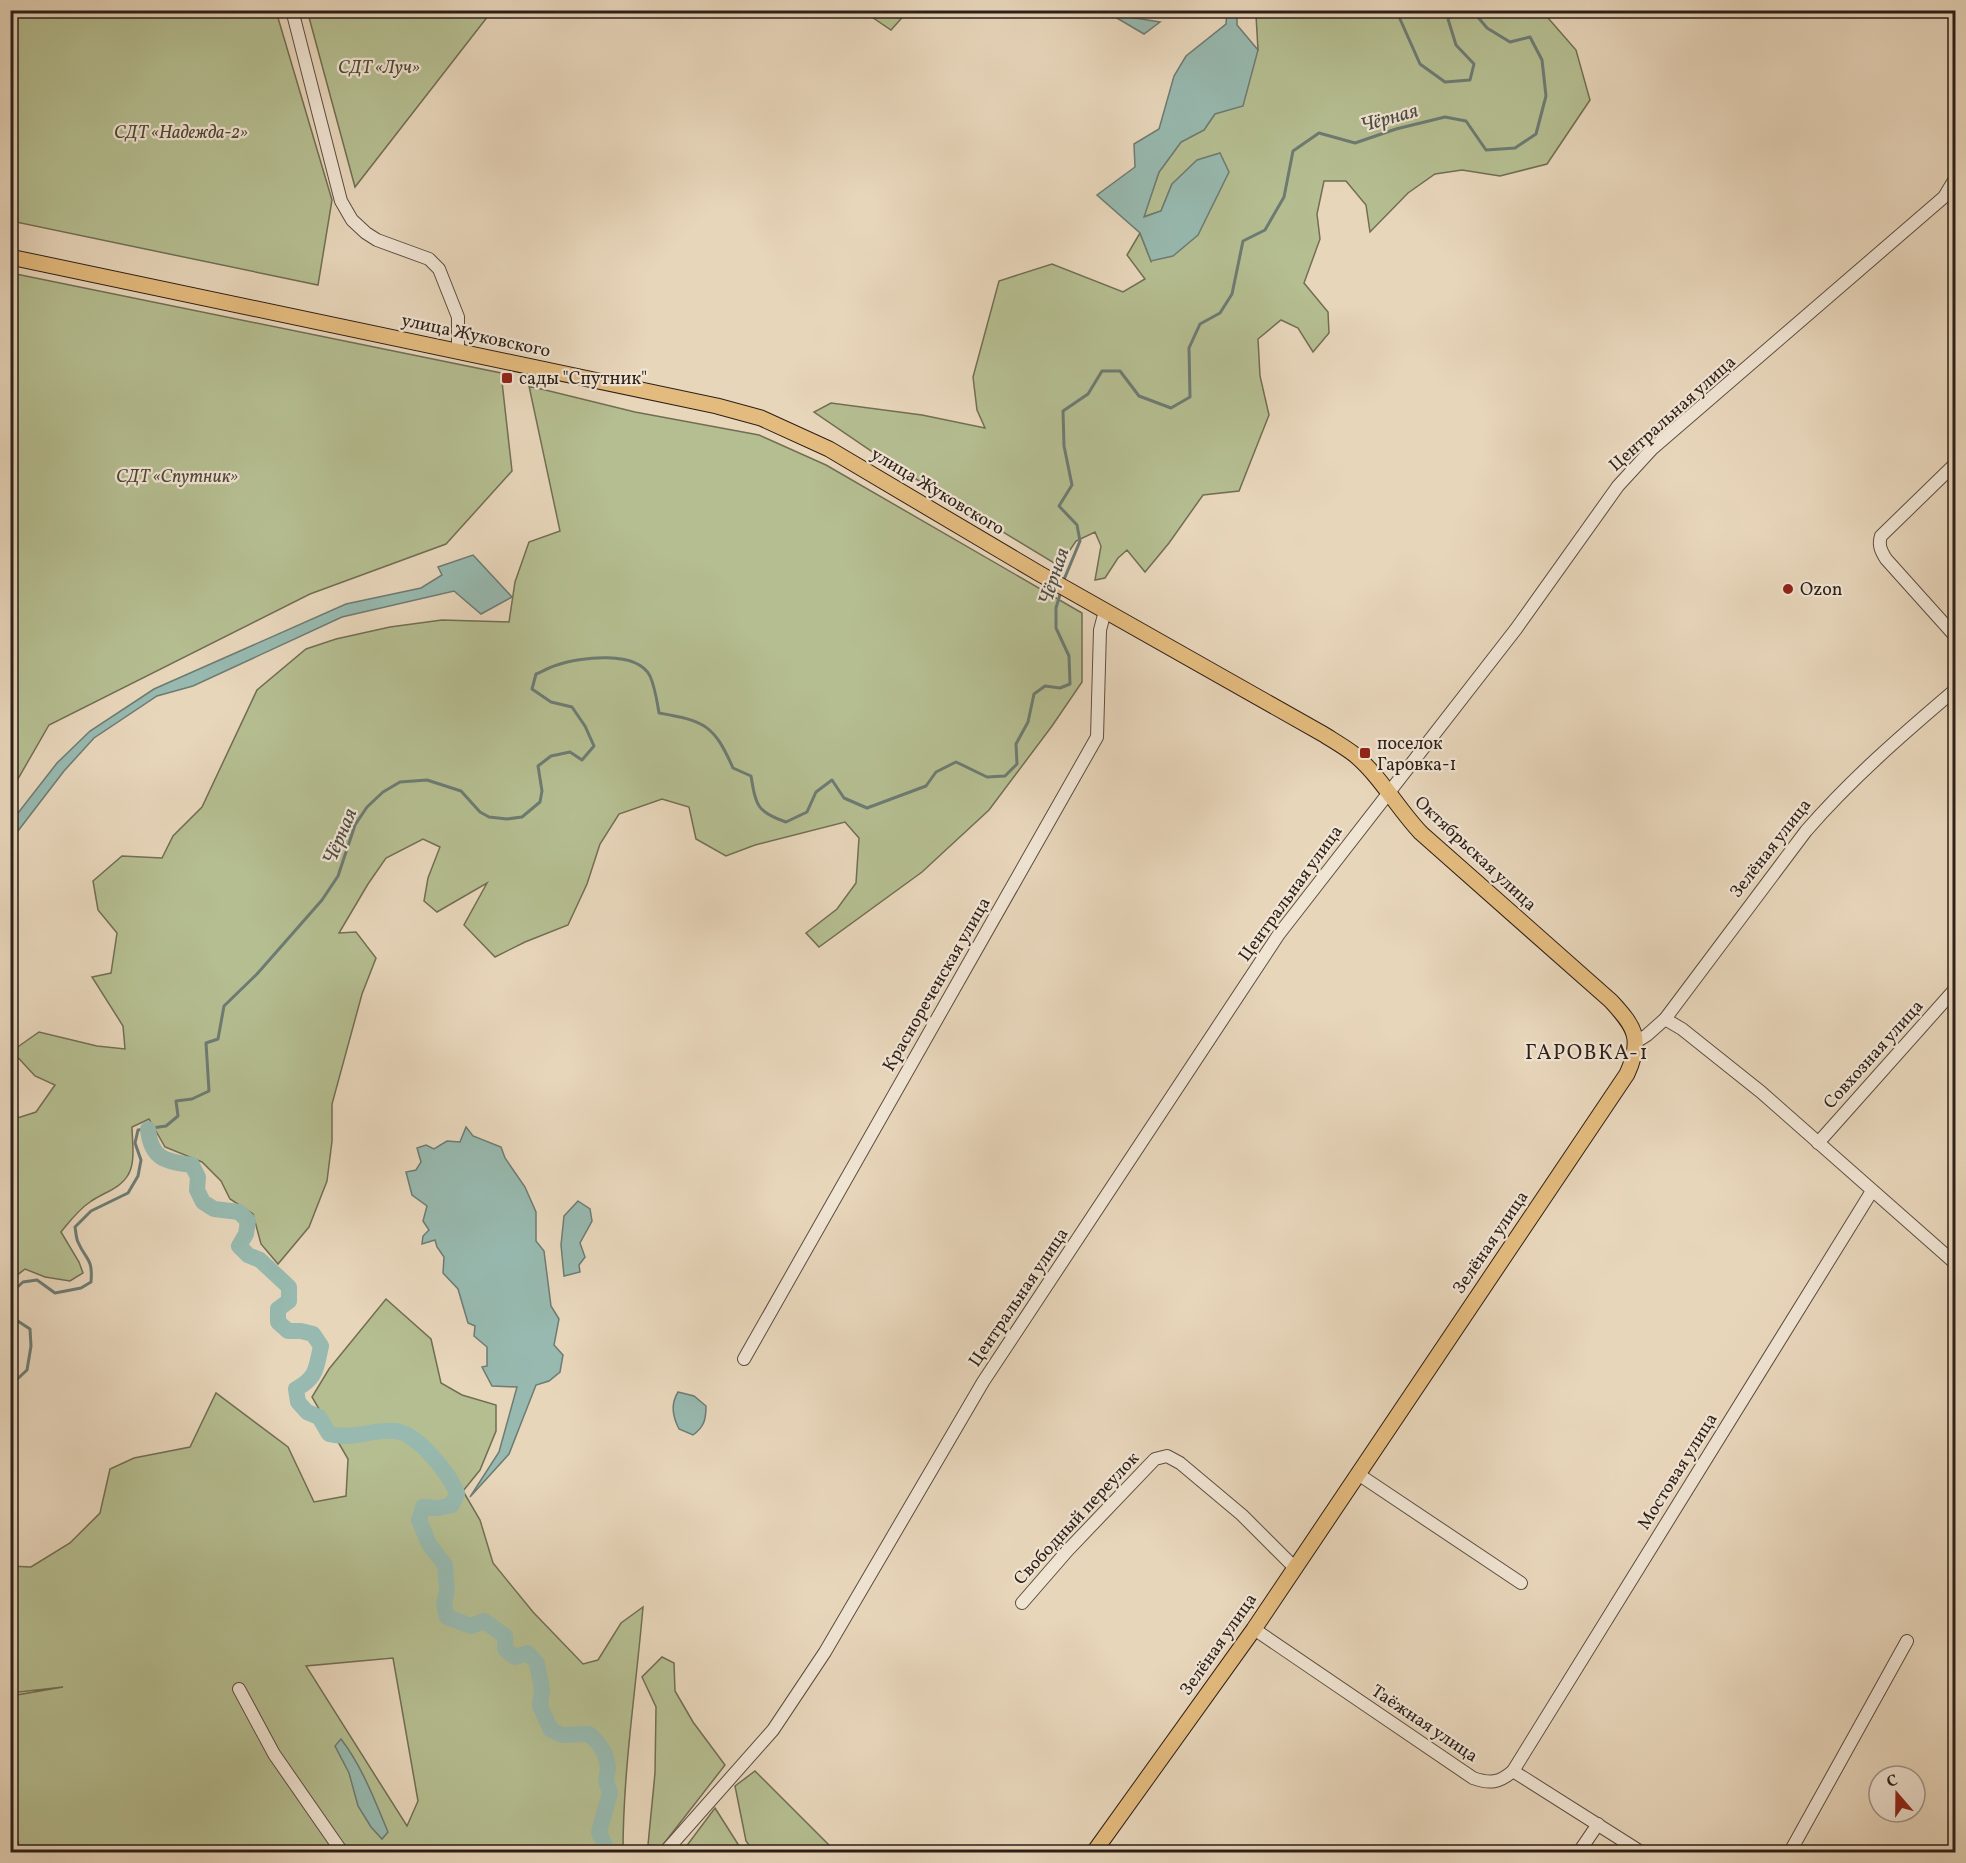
<svg xmlns="http://www.w3.org/2000/svg" width="1966" height="1863" font-family="Vollkorn,serif">
  <style>
    .green { fill: #b5be91; stroke: #716e54; stroke-width: 1.5; fill-rule: evenodd }
    .water { fill: #97b9af; stroke: #6d7b73; stroke-width: 1.5 }
    .lines { fill: none; stroke-linecap: round; stroke-linejoin: round }
    .stream { stroke: #6d7b73; stroke-width: 3 }
    .river { stroke: #97b9af; stroke-width: 16 }
    .minor-casing { stroke: #5c4d41; stroke-width: 14 }
    .major-casing { stroke: #2d1f18; stroke-width: 17 }
    .minor { stroke: #f0e4d3; stroke-width: 12 }
    .major { stroke: #e4bb7e; stroke-width: 15 }
    .poi-dot { fill: #8f2418; stroke: #f0e4d3; stroke-width: 2 }
    .labels { text-anchor: middle; stroke-width: 4.5; stroke-linejoin: round; paint-order: stroke }
    .park-label { font-size: 18px; font-style: italic; fill: #4f4736; stroke: #f0e4d3 }
    .street-label { font-size: 18px; fill: #2d1f18; stroke: #f0e4d3 }
    .poi-label { font-size: 18px; fill: #2d1f18; stroke: #f0e4d3; text-anchor: start }
    .water-label { font-size: 20px; font-style: italic; fill: #4d4d45; stroke: #f0e4d3 }
    .quarter-label { font-size: 21px; letter-spacing: 1.5px; fill: #2d1f18; stroke: #f0e4d3 }
  </style>
  <rect width="100%" height="100%" fill="#e8d6bb"/>
  <filter id="stains"><feTurbulence type="fractalNoise" baseFrequency=".00333" numOctaves="4"/><feColorMatrix values="0 0 0 0 .2 0 0 0 0 .09 0 0 0 0 .02 0 0 0 .5 -.17"/></filter>
  <radialGradient id="worn" r=".72"><stop offset=".6" stop-color="#630" stop-opacity="0"/><stop offset="1" stop-color="#630" stop-opacity=".3"/></radialGradient>
  <g class="green">
    <path d="M11 10 276 11 332 200 318 285 11 221Z"/>
    <path d="M307 10H492V11L355 187Z"/>
    <path d="M863 11H908L891 30Z"/>
    <path d="M1259 11H1542L1576 50 1590 100 1547 164 1500 176 1462 170 1435 174 1408 193 1370 232 1366 205 1346 181H1324L1317 214 1320 239 1304 283 1328 312 1329 333 1313 352 1298 328 1281 320 1258 339 1260 376 1269 415 1239 491 1203 495 1169 543 1145 572 1127 550 1118 558 1105 578 1095 580 1101 546 1095 532 1076 541 1059 566 883 459 814 412 831 403 922 415 985 428 977 410 973 377 999 281 1052 264 1123 292 1145 279 1127 255 1140 233 1151 261 1172 184 1161 211 1143 217 1159 172 1181 142 1204 130 1258 50 1256 15Z"/>
    <path d="M11 273 501 373 512 471 446 544 310 594 49 725 11 791Z"/>
    <path d="M529 386 635 412 759 435 826 465 1082 613V682L1052 726 989 810 922 872 819 947 806 933 837 909 856 883 859 838 845 822 755 845 726 856 696 839 689 807 662 799 619 814 600 844 587 884 568 925 525 942 495 957 464 925 487 883 437 912 424 901 428 878 440 847 423 839 386 858 368 884 339 933 356 932 376 958 362 994 332 1104V1141L327 1181 309 1227 278 1264 261 1244 253 1214 230 1199 221 1181 202 1162 165 1147 149 1119 132 1127C132 1141 136 1162 128 1175 120 1189 102 1193 90 1202 78 1210 70 1221 61 1232L79 1262 83 1273 70 1281 45 1277 25 1269 11 1280V1120L36 1112 55 1085 35 1076 12 1051 39 1032 97 1046 125 1049 123 1026 92 977 111 973 117 933 98 910 93 881 122 856 162 858 173 836 202 807 257 690 306 649 336 639 390 627 442 620 509 622 515 582 529 542 560 531Z"/>
    <path d="M386 1299 431 1339 441 1383 462 1395 496 1405V1431L480 1470 463 1491 480 1520 493 1563 533 1612 583 1664 598 1660 621 1623 643 1607C636 1689 623 1770 623 1852H22L11 1825V1696L63 1687 11 1693 10 1566 31 1567 70 1543 100 1513 110 1469 134 1458 190 1447 216 1393 288 1447 314 1502 346 1496 348 1459 312 1397 329 1369ZM393 1658 418 1801 407 1826 306 1666Z"/>
    <path d="M662 1657 674 1663 675 1691 693 1722 725 1765 662 1846 648 1845 655 1773 656 1707 642 1677Z"/>
    <path d="M755 1771 836 1852H754L746 1841 735 1786Z"/>
    <path d="M715 1808 743 1852H682Z"/>
  </g>
  <g class="water">
    <path d="M1227 11H1237V25L1258 50 1243 106 1215 114 1204 130 1181 142 1159 172 1144 217 1161 211 1172 184 1197 160 1220 153 1229 172 1198 235 1173 256 1151 261 1140 233 1097 195 1135 167 1134 144 1159 129 1174 76 1186 56 1226 24Z"/>
    <path d="M1110 14 1160 22 1144 34Z"/>
    <path d="M473 555 512 597 481 614 454 591 342 617 193 686 157 696 94 738 64 771 11 840V822L57 763 90 731 154 689 346 604 421 588 442 575 438 567Z"/>
    <path d="M466 1127 473 1136 501 1147 505 1158 525 1187 536 1212V1241L544 1251 551 1306 559 1319 554 1345 563 1355 560 1372 549 1381 536 1385 509 1454 470 1497 499 1452 517 1387 492 1386 482 1367 487 1366V1347L474 1336 475 1326 468 1323 458 1289 443 1273 444 1257 437 1247 435 1240 422 1244 423 1236 429 1230 423 1221 427 1206 412 1195 406 1172 416 1170 421 1162 417 1148 426 1145 434 1149 447 1141 460 1142Z"/>
    <path d="M578 1201 590 1209 592 1221 580 1243 585 1257 579 1265 580 1272 564 1276 561 1245 564 1216Z"/>
    <path d="M678 1392 694 1396 706 1406C706 1420 704 1427 693 1435L679 1429C673 1417 670 1405 678 1392Z"/>
    <path d="M341 1739C362 1766 375 1801 388 1832L382 1839 371 1827 358 1806 349 1773 335 1746Z"/>
  </g>
  <g class="lines">
    <g class="stream">
      <path d="M1396 10 1420 64 1445 82 1470 80 1474 64 1456 45 1448 19 1458 10"/>
      <path d="M1063 582 1080 541 1077 525 1059 506 1072 485 1064 446 1063 411 1088 394 1102 371H1120L1139 396 1171 408 1190 397 1189 348 1200 324 1220 313 1232 294 1243 241 1265 230 1284 197 1293 151 1319 133 1355 143 1396 129 1445 117 1466 121 1486 150 1515 148 1536 134 1546 96 1542 60 1530 37 1510 42 1487 28 1472 10"/>
      <path d="M10 1294 23 1282 37 1280 55 1293 81 1288 91 1282C93 1257 86 1261 78 1242 76 1238 76 1232 75 1227L91 1211 128 1193 138 1176 141 1160 135 1143 138 1130 166 1126 178 1116 176 1101 192 1099 209 1091 206 1043 218 1039 224 1006 257 974 322 900 338 876 355 825 367 807 383 792 400 782 427 780 461 791 480 812 489 817 507 819 522 817 540 802 542 791 538 766 551 756 570 752 582 760 594 746 585 726 572 707 551 702 532 689 536 674C543 671 550 667 557 665 580 657 637 650 650 676 655 687 657 701 659 713 705 721 714 725 733 768L751 776C756 806 757 812 786 822L807 812 816 792 832 780 844 798 867 808 926 786 936 772 956 762 987 777 1005 776 1017 764 1016 744 1028 722 1034 694 1045 686 1060 688 1070 684 1069 656 1056 628V608L1061 591"/>
      <path d="M10 1316 30 1329 31 1346 27 1370 10 1386"/>
    </g>
    <path class="river" d="M148 1129C151 1160 166 1161 192 1165L198 1177 197 1190 203 1202 214 1209 239 1212 248 1221 246 1234 239 1246 248 1255 260 1260 289 1287V1301L278 1309V1322L288 1331H301L313 1334 321 1346C316 1368 317 1378 296 1389L298 1402 307 1412 319 1417 329 1434C353 1440 372 1429 395 1431 417 1433 449 1473 457 1493L452 1505 438 1508 423 1507 419 1520 429 1544 445 1565 447 1591 444 1604 447 1617 471 1626 484 1621 505 1636V1649L515 1657 528 1653 537 1663 542 1690 540 1706 551 1730 562 1735 589 1734 598 1743 605 1754 608 1767 606 1781 610 1793 599 1832 608 1852"/>
    <defs>
      <g id="minor">
        <path d="M292 10 341 201 352 220 366 233 377 240 429 259 439 269 458 317V351"/>
        <path d="M1956 463 1881 536C1878 545 1881 551 1886 559L1956 637"/>
        <path d="M1665 1019 1682 1029 1761 1092 1956 1264"/>
        <path d="M1636 1042 1647 1035 1665 1019 1806 831C1851 779 1903 734 1956 689"/>
        <path d="M1818 1143 1956 988"/>
        <path d="M744 1359 1097 737 1100 630 1105 611"/>
        <path d="M1358 1474 1521 1583"/>
        <path d="M1022 1603 1068 1550 1155 1459 1167 1456 1180 1463 1242 1515 1295 1568"/>
        <path d="M1254 1629 1473 1778C1490 1784 1499 1783 1513 1771L1641 1852"/>
        <path d="M239 1689 274 1754 342 1852"/>
        <path d="M1513 1771 1872 1191"/>
        <path d="M665 1852 773 1730 825 1652 983 1382 1279 934 1516 629 1618 486 1652 449 1944 197 1956 177"/>
        <path d="M1579 1852 1598 1824"/>
        <path d="M1790 1852 1907 1641"/>
      </g>
      <path id="major" d="M10 257 717 406 761 418 829 449 1040 574 1323 734C1334 741 1345 747 1355 755 1381 777 1398 809 1421 833L1611 1001C1635 1027 1643 1039 1627 1074L1254 1629 1094 1852"/>
    </defs>
    <use href="#minor" class="minor-casing"/>
    <use href="#major" class="major-casing"/>
    <use href="#minor" class="minor"/>
    <use href="#major" class="major"/>
  </g>
  <g class="poi-dot">
    <rect x="501" y="372" width="12" height="12" rx="3"/>
    <circle cx="1788" cy="589" r="6"/>
    <rect x="1359" y="747" width="12" height="12" rx="3"/>
  </g>
  <g class="labels">
    <g class="park-label">
      <text x="379" y="73">СДТ «Луч»</text>
      <text x="181" y="138">СДТ «Надежда-2»</text>
      <text x="177" y="482">СДТ «Спутник»</text>
    </g>
    <g class="street-label">
      <text transform="translate(476 335) rotate(12)" y="6">улица Жуковского</text>
      <text transform="translate(1672 413) rotate(-42)" y="6">Центральная улица</text>
      <text transform="translate(938 491) rotate(31)" y="6">улица Жуковского</text>
      <text transform="translate(1770 848) rotate(-52)" y="6">Зелёная улица</text>
      <text transform="translate(1476 853) rotate(43)" y="6">Октябрьская улица</text>
      <text transform="translate(1290 893) rotate(-54)" y="6">Центральная улица</text>
      <text transform="translate(936 984) rotate(-60)" y="6">Краснореченская улица</text>
      <text transform="translate(1873 1054) rotate(-48)" y="6">Совхозная улица</text>
      <text transform="translate(1490 1242) rotate(-56)" y="6">Зелёная улица</text>
      <text transform="translate(1018 1297) rotate(-56)" y="6">Центральная улица</text>
      <text transform="translate(1677 1471) rotate(-58)" y="6">Мостовая улица</text>
      <text transform="translate(1076 1518) rotate(-47)" y="6">Свободный переулок</text>
      <text transform="translate(1218 1644) rotate(-55)" y="6">Зелёная улица</text>
      <text transform="translate(1425 1723) rotate(34)" y="6">Таёжная улица</text>
    </g>
    <g class="poi-label">
      <text x="519" y="384">сады "Спутник"</text>
      <text x="1800" y="595">Ozon</text>
      <text x="1377" y="749">поселок<tspan x="1377" dy="21">Гаровка-1</tspan></text>
    </g>
    <g class="water-label">
      <text transform="translate(1389 117) rotate(-16)" y="7">Чёрная</text>
      <text transform="translate(1053 576) rotate(-72)" y="7">Чёрная</text>
      <text transform="translate(339 836) rotate(-67)" y="7">Чёрная</text>
    </g>
    <g class="quarter-label">
      <text x="1587" y="1059">ГАРОВКА-1</text>
    </g>
  </g>
  <rect width="1966" height="1863" fill="none" stroke="#e8d6bb" stroke-width="36"/>
  <rect x="12" y="12" width="1942" height="1839" fill="none" stroke="#2d1f18" stroke-width="3"/>
  <rect x="18" y="18" width="1930" height="1827" fill="none" stroke="#2d1f18" stroke-width="1.5"/>
  <g transform="translate(1897 1794) rotate(340)"><circle r="28" fill="#f0e4d3" stroke="#a29588" stroke-width="1.5"/>
  <path d="M0-4.5L10 22L0 15L-10 22Z" fill="#8f2418"/>
  <text y="-9" font-size="16" font-weight="bold" text-anchor="middle" fill="#2d1f18">С</text>
  </g>
  <rect width="100%" height="100%" filter="url(#stains)"/>
  <rect width="100%" height="100%" fill="url(#worn)"/>
</svg>
